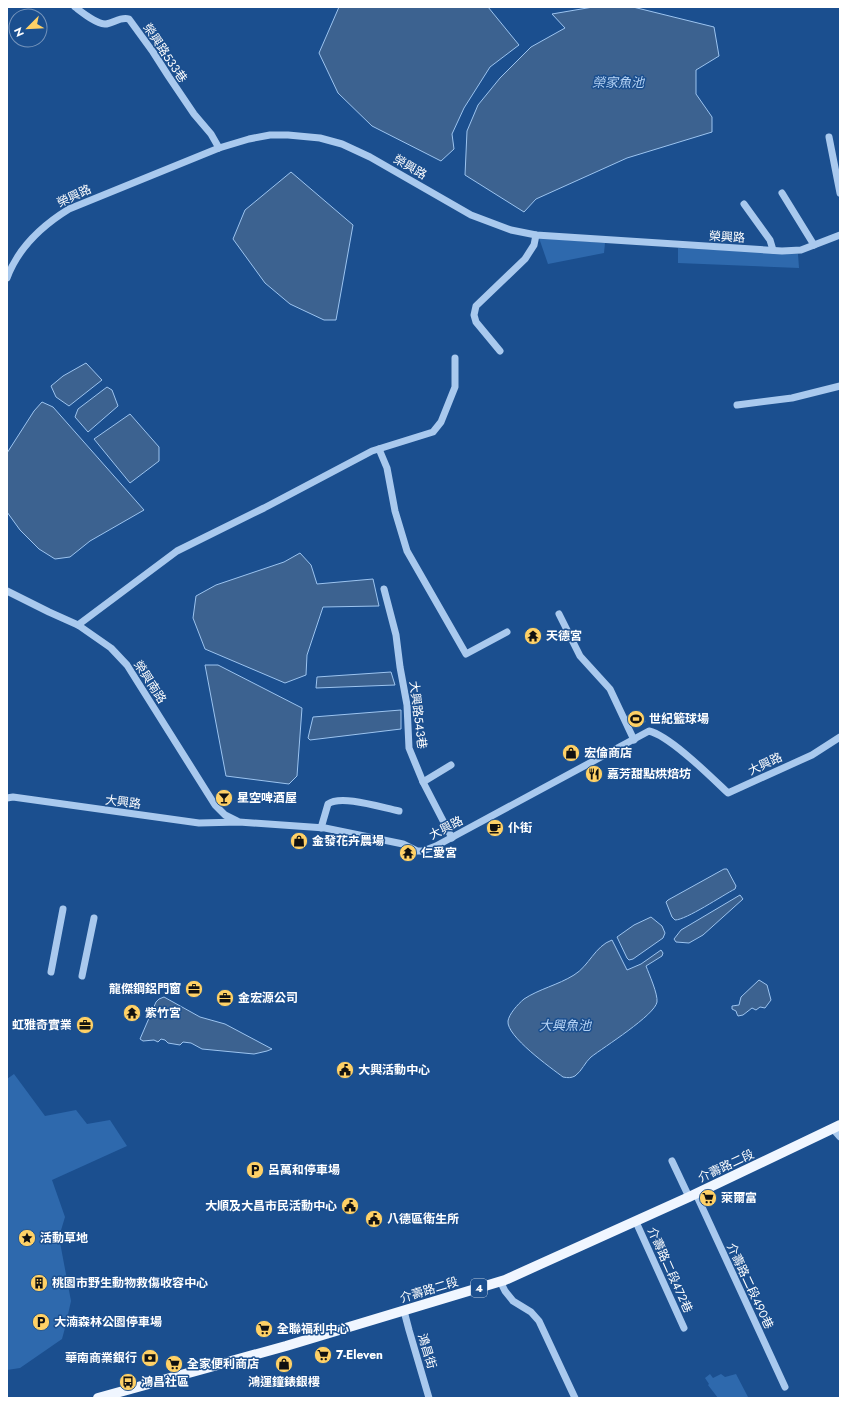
<svg xmlns="http://www.w3.org/2000/svg" width="847" height="1405" font-family="Jost,'Noto Sans TC',sans-serif">
  <style>
    .green { fill: #2e69ad }
    .water { fill: #3c6290; stroke: #9cc4f0 }
    .lines { fill: none; stroke-linecap: round; stroke-linejoin: round }
    .minor { stroke: #a9c9ee; stroke-width: 7 }
    .major { stroke: #f0f6ff; stroke-width: 10 }
    .labels { text-anchor: middle; stroke-width: 3; stroke-linejoin: round; paint-order: stroke }
    .shield { fill: #1b4f8f; stroke: #bbcadd; stroke-width: 1 }
    .shield-label { font-size: 11px; font-weight: bold; fill: #fff }
    .street-label { font-size: 12px; fill: #fff; stroke: #1b4f8f }
    .poi-label { font-size: 12px; font-weight: bold; fill: #fff; stroke: #1b4f8f; text-anchor: start }
    .water-label { font-size: 13px; font-style: italic; fill: #b5d3f5; stroke: #1b4f8f }
  </style>
  <rect width="100%" height="100%" fill="#1b4f8f"/>
  <g class="green">
    <path d="M539 238 605 243 604 253 548 264Z"/>
    <path d="M678 248 798 254 799 268 678 263Z"/>
    <path d="M640 710 646 722 634 727 631 726 626 716Z"/>
    <path d="M14 1074 45 1116 76 1110 87 1124 110 1120 127 1146 52 1180 65 1217 59 1237 71 1301 65 1328 62 1339 20 1368 7 1370V1079Z"/>
    <path d="M710 1374 713 1378 721 1374 725 1377 736 1374 748 1397 718 1398 708 1385 709 1384 705 1378Z"/>
  </g>
  <g class="water">
    <path d="M339 7H488L519 45 490 67 464 108 452 134 454 149 441 161 372 126 338 93 319 53Z"/>
    <path d="M593 7H633L714 27 719 56 696 70V94L712 117V132L627 158 536 199 524 212 465 175 467 131 478 105 500 78 531 47 565 28 552 14Z"/>
    <path d="M291 172 353 225 336 320H324L290 304 265 283 233 239 245 210Z"/>
    <path d="M86 363 102 380 69 406 56 397 51 386 63 376Z"/>
    <path d="M107 387 112 390 118 406 88 432 75 417 78 409Z"/>
    <path d="M42 402 53 407 144 510 90 541 70 557 55 559 39 549 20 530 7 512V453L34 411Z"/>
    <path d="M130 414 159 447V461L130 483 94 439Z"/>
    <path d="M300 553 311 565 317 584 373 579 379 606 323 607 307 655 306 675 285 683 205 649 193 618 196 596 216 585 284 562Z"/>
    <path d="M205 665H218L302 708 297 776 289 784 226 776Z"/>
    <path d="M391 672 395 685 316 688 317 677Z"/>
    <path d="M401 710V729L310 740 308 738 313 717Z"/>
    <path d="M724 869H727L736 886 735 889C723 895 686 920 675 920L672 917 666 902 668 900Z"/>
    <path d="M740 895 743 899 703 935 689 943 676 942 674 939 681 930Z"/>
    <path d="M651 917 662 926 665 933 663 938 633 959 629 960 627 958 617 937 634 925Z"/>
    <path d="M612 940 627 970 641 964 661 950 663 953 662 956 646 966C649 974 658 994 657 1002 655 1015 604 1047 591 1057 585 1062 582 1071 575 1076 571 1078 568 1078 563 1077 551 1068 506 1036 508 1021 509 1014 518 1004 524 999 539 989 558 985 574 975 589 966 595 946 612 940Z"/>
    <path d="M759 980 767 985 771 1000 765 1008 760 1007 756 1010 752 1008 743 1015 738 1016 737 1014 736 1011 732 1009V1006L739 1005 741 997Z"/>
    <path d="M164 997 200 1017 225 1024 272 1049 267 1051 254 1054 202 1049 191 1043 183 1042 180 1045 168 1043 165 1040 161 1039 158 1042 154 1040 143 1041 140 1039 156 1002 159 999Z"/>
  </g>
  <g class="lines">
    <g class="minor">
      <path d="M75 7C83 13 95 23 105 24 113 24 120 16 129 19L153 52 169 77 194 114 211 134 219 148"/>
      <path d="M829 137 840 193"/>
      <path d="M782 193 814 245"/>
      <path d="M744 204 770 240 773 250"/>
      <path d="M7 278C18 248 43 225 69 209L219 148 249 139 270 135H288L320 138 342 144 370 157 471 215 511 230 536 235 782 251 801 250 840 235"/>
      <path d="M500 351 476 322 474 315 476 306 525 259 534 245 536 235"/>
      <path d="M737 405 792 398 840 386"/>
      <path d="M379 449 387 468 395 511 407 551 466 654 507 632"/>
      <path d="M384 589 396 635 400 667 407 705 409 748 423 782 452 838"/>
      <path d="M7 591 49 612 78 625 111 648 127 665 215 805 225 815 237 821"/>
      <path d="M559 614 580 656 610 689 634 740"/>
      <path d="M78 625 177 551 264 508 372 451 433 432 441 422 455 387V358"/>
      <path d="M423 782 451 765"/>
      <path d="M7 798 13 797 199 823 239 822 325 828 403 844 417 851H423L436 846 649 731C670 736 711 777 728 793L812 755 840 737"/>
      <path d="M321 828 328 804C341 794 383 808 399 811"/>
      <path d="M51 972 63 909"/>
      <path d="M82 976 94 918"/>
      <path d="M833 1129 840 1137"/>
      <path d="M672 1161 689 1197"/>
      <path d="M696 1194 785 1387"/>
      <path d="M636 1222 684 1328"/>
      <path d="M500 1281 505 1291 513 1301 531 1312 539 1321 575 1398"/>
      <path d="M404 1311 409 1330 429 1398"/>
    </g>
    <path class="major" d="M98 1398 286 1346 505 1280 689 1197 840 1125"/>
  </g>
  <defs>
    <symbol id="temple-disc" viewBox="-11 -11 22 22"><circle r="9.5" fill="#ffd166" stroke="#1b4f8f"/><path d="M0-6L5-2H3V0L6.5 2.5H4V6H1.5V3h-3V6H-4V2.5H-6.5L-3 0V-2H-5Z" fill="#111"/></symbol>
    <symbol id="stadium-disc" viewBox="-11 -11 22 22"><circle r="9.5" fill="#ffd166" stroke="#1b4f8f"/><path d="M0-5a6.5 5 0 1 0 0 10a6.5 5 0 1 0 0-10ZM-3.5-1.8h7v3.6h-7Z" fill="#111"/></symbol>
    <symbol id="shop-disc" viewBox="-11 -11 22 22"><circle r="9.5" fill="#ffd166" stroke="#1b4f8f"/><path d="M-5-2.5h2.3a2.7 3.5 0 0 1 5.4 0H5L5.5 6h-11ZM-1.5-2.5h3a1.5 2.3 0 0 0-3 0Z" fill="#111"/></symbol>
    <symbol id="restaurant-disc" viewBox="-11 -11 22 22"><circle r="9.5" fill="#ffd166" stroke="#1b4f8f"/><path d="M-5-6h1v4h1v-4h1v4h1v-4h1v5L-1.5 .5V6h-2V.5L-5-1ZM5-6V6H3V1.5H1.5Q1.5-4 5-6Z" fill="#111"/></symbol>
    <symbol id="bar-disc" viewBox="-11 -11 22 22"><circle r="9.5" fill="#ffd166" stroke="#1b4f8f"/><path d="M-6-5H6L.8 .8V4.5H3.5V6h-7V4.5H-.8V.8Z" fill="#111"/></symbol>
    <symbol id="cafe-disc" viewBox="-11 -11 22 22"><circle r="9.5" fill="#ffd166" stroke="#1b4f8f"/><path d="M-5.5-4.5H6V0H3Q3 3.5 0 3.5H-2.5Q-5.5 3.5-5.5 0ZM3-3.2v2h1.7v-2ZM-6 4.5H4V6H-6Z" fill="#111"/></symbol>
    <symbol id="office-disc" viewBox="-11 -11 22 22"><circle r="9.5" fill="#ffd166" stroke="#1b4f8f"/><path d="M-6-3h4V-5.5h4V-3h4V5H-6ZM-1-4.5V-3h2v-1.5ZM-6 0V1H6V0Z" fill="#111"/></symbol>
    <symbol id="civic-disc" viewBox="-11 -11 22 22"><circle r="9.5" fill="#ffd166" stroke="#1b4f8f"/><path d="M-.6-6.5H3V-4.5H.6V-3L4-1V1h2V6H-6V1h2V-1L-.6-3ZM-1.2 2.5V6h2.4V2.5Z" fill="#111"/></symbol>
    <symbol id="parking-disc" viewBox="-11 -11 22 22"><circle r="9.5" fill="#ffd166" stroke="#1b4f8f"/><path d="M-3.5-5.5H1a3.5 3.5 0 0 1 0 7H-1V5.5H-3.5ZM-1-3.4V-.6H.8a1.4 1.4 0 0 0 0-2.8Z" fill="#111"/></symbol>
    <symbol id="supermarket-disc" viewBox="-11 -11 22 22"><circle r="9.5" fill="#ffd166" stroke="#1b4f8f"/><path d="M-6-5.5h2.5l.6 2H6L4.5 2H-2.5L-4.4-4H-6ZM-1.5 3.2a1.3 1.3 0 1 0 .1 0ZM3 3.2a1.3 1.3 0 1 0 .1 0Z" fill="#111"/></symbol>
    <symbol id="sight-disc" viewBox="-11 -11 22 22"><circle r="9.5" fill="#ffd166" stroke="#1b4f8f"/><path d="M0-6L1.8-2.2L6-1.7L2.9 1.2L3.7 5.4L0 3.3L-3.7 5.4L-2.9 1.2L-6-1.7L-1.8-2.2Z" fill="#111"/></symbol>
    <symbol id="building-disc" viewBox="-11 -11 22 22"><circle r="9.5" fill="#ffd166" stroke="#1b4f8f"/><path d="M-4-6H4V6H1V3H-1V6H-4ZM-2.5-4.3h1.7v1.8h-1.7ZM.8-4.3h1.7v1.8H.8ZM-2.5-1h1.7V.8h-1.7ZM.8-1h1.7V.8H.8Z" fill="#111"/></symbol>
    <symbol id="bank-disc" viewBox="-11 -11 22 22"><circle r="9.5" fill="#ffd166" stroke="#1b4f8f"/><path d="M-6-4H6V4H-6ZM0-2.3a2.3 2.3 0 1 0 0 4.6a2.3 2.3 0 1 0 0-4.6Z" fill="#111"/></symbol>
    <symbol id="bus-disc" viewBox="-11 -11 22 22"><circle r="9.5" fill="#ffd166" stroke="#1b4f8f"/><path d="M-5-6H5V4H4V6H2V4H-2V6H-4V4H-5ZM-3.5-4V0h7V-4ZM-3.5 1.2v1.5H-2V1.2ZM2 1.2v1.5H3.5V1.2Z" fill="#111"/></symbol>
  </defs>
  <g fill-rule="evenodd">
    <use href="#temple-disc" x="523" y="626" width="20" height="20"/>
    <use href="#stadium-disc" x="626" y="709" width="20" height="20"/>
    <use href="#shop-disc" x="561" y="743" width="20" height="20"/>
    <use href="#restaurant-disc" x="584" y="764" width="20" height="20"/>
    <use href="#bar-disc" x="214" y="788" width="20" height="20"/>
    <use href="#cafe-disc" x="485" y="818" width="20" height="20"/>
    <use href="#shop-disc" x="289" y="831" width="20" height="20"/>
    <use href="#temple-disc" x="398" y="843" width="20" height="20"/>
    <use href="#office-disc" x="184" y="979" width="20" height="20"/>
    <use href="#office-disc" x="215" y="988" width="20" height="20"/>
    <use href="#temple-disc" x="122" y="1003" width="20" height="20"/>
    <use href="#office-disc" x="75" y="1015" width="20" height="20"/>
    <use href="#civic-disc" x="335" y="1060" width="20" height="20"/>
    <use href="#parking-disc" x="245" y="1160" width="20" height="20"/>
    <use href="#supermarket-disc" x="698" y="1188" width="20" height="20"/>
    <use href="#civic-disc" x="340" y="1196" width="20" height="20"/>
    <use href="#civic-disc" x="364" y="1209" width="20" height="20"/>
    <use href="#sight-disc" x="17" y="1228" width="20" height="20"/>
    <use href="#building-disc" x="29" y="1273" width="20" height="20"/>
    <use href="#parking-disc" x="31" y="1312" width="20" height="20"/>
    <use href="#supermarket-disc" x="254" y="1319" width="20" height="20"/>
    <use href="#supermarket-disc" x="313" y="1345" width="20" height="20"/>
    <use href="#bank-disc" x="140" y="1348" width="20" height="20"/>
    <use href="#supermarket-disc" x="164" y="1354" width="20" height="20"/>
    <use href="#shop-disc" x="274" y="1354" width="20" height="20"/>
    <use href="#bus-disc" x="118" y="1372" width="20" height="20"/>
  </g>
  <g class="labels">
    <rect class="shield" x="471" y="1279" width="16" height="18" rx="3"/>
    <g class="shield-label">
      <text x="479" y="1292">4</text>
    </g>
    <g class="street-label">
      <text transform="translate(165 53) rotate(56)" y="4">榮興路533巷</text>
      <text transform="translate(410 167) rotate(30)" y="4">榮興路</text>
      <text transform="translate(74 196) rotate(-25)" y="4">榮興路</text>
      <text transform="translate(727 237) rotate(3)" y="4">榮興路</text>
      <text transform="translate(150 682) rotate(57)" y="4">榮興南路</text>
      <text transform="translate(418 715) rotate(83)" y="4">大興路543巷</text>
      <text transform="translate(765 764) rotate(-25)" y="4">大興路</text>
      <text transform="translate(123 802) rotate(7)" y="4">大興路</text>
      <text transform="translate(446 828) rotate(-27)" y="4">大興路</text>
      <text transform="translate(726 1166) rotate(-25)" y="4">介壽路二段</text>
      <text transform="translate(670 1270) rotate(66)" y="4">介壽路二段472巷</text>
      <text transform="translate(750 1286) rotate(65)" y="4">介壽路二段490巷</text>
      <text transform="translate(429 1290) rotate(-17)" y="4">介壽路二段</text>
      <text transform="translate(427 1351) rotate(73)" y="4">鴻昌街</text>
    </g>
    <g class="poi-label">
      <text x="546" y="640">天德宮</text>
      <text x="649" y="723">世紀籃球場</text>
      <text x="584" y="757">宏倫商店</text>
      <text x="607" y="778">嘉芳甜點烘焙坊</text>
      <text x="237" y="802">星空啤酒屋</text>
      <text x="508" y="832">仆街</text>
      <text x="312" y="845">金發花卉農場</text>
      <text x="421" y="857">仁愛宮</text>
      <text x="181" y="993" text-anchor="end">龍傑鋼鋁門窗</text>
      <text x="238" y="1002">金宏源公司</text>
      <text x="145" y="1017">紫竹宮</text>
      <text x="72" y="1029" text-anchor="end">虹雅奇實業</text>
      <text x="358" y="1074">大興活動中心</text>
      <text x="268" y="1174">呂萬和停車場</text>
      <text x="721" y="1202">萊爾富</text>
      <text x="337" y="1210" text-anchor="end">大順及大昌市民活動中心</text>
      <text x="387" y="1223">八德區衛生所</text>
      <text x="40" y="1242">活動草地</text>
      <text x="52" y="1287">桃園市野生動物救傷收容中心</text>
      <text x="54" y="1326">大湳森林公園停車場</text>
      <text x="277" y="1333">全聯福利中心</text>
      <text x="336" y="1359">7-Eleven</text>
      <text x="137" y="1362" text-anchor="end">華南商業銀行</text>
      <text x="187" y="1368">全家便利商店</text>
      <text x="141" y="1386">鴻昌社區</text>
      <text x="284" y="1386" text-anchor="middle">鴻運鐘錶銀樓</text>
    </g>
    <g class="water-label">
      <text x="618" y="87">榮家魚池</text>
      <text x="565" y="1030">大興魚池</text>
    </g>
  </g>
  <rect width="847" height="1405" fill="none" stroke="#ffffff" stroke-width="16"/>
  <g transform="translate(28 28) rotate(246)"><circle r="19" fill="#1b4f8f" stroke="#7695bc"/>
  <path d="M0-3L7 15L0 10L-7 15Z" fill="#ffd166"/>
  <text y="-6" font-size="11" font-weight="bold" text-anchor="middle" fill="#ffffff">N</text>
  </g>
</svg>
